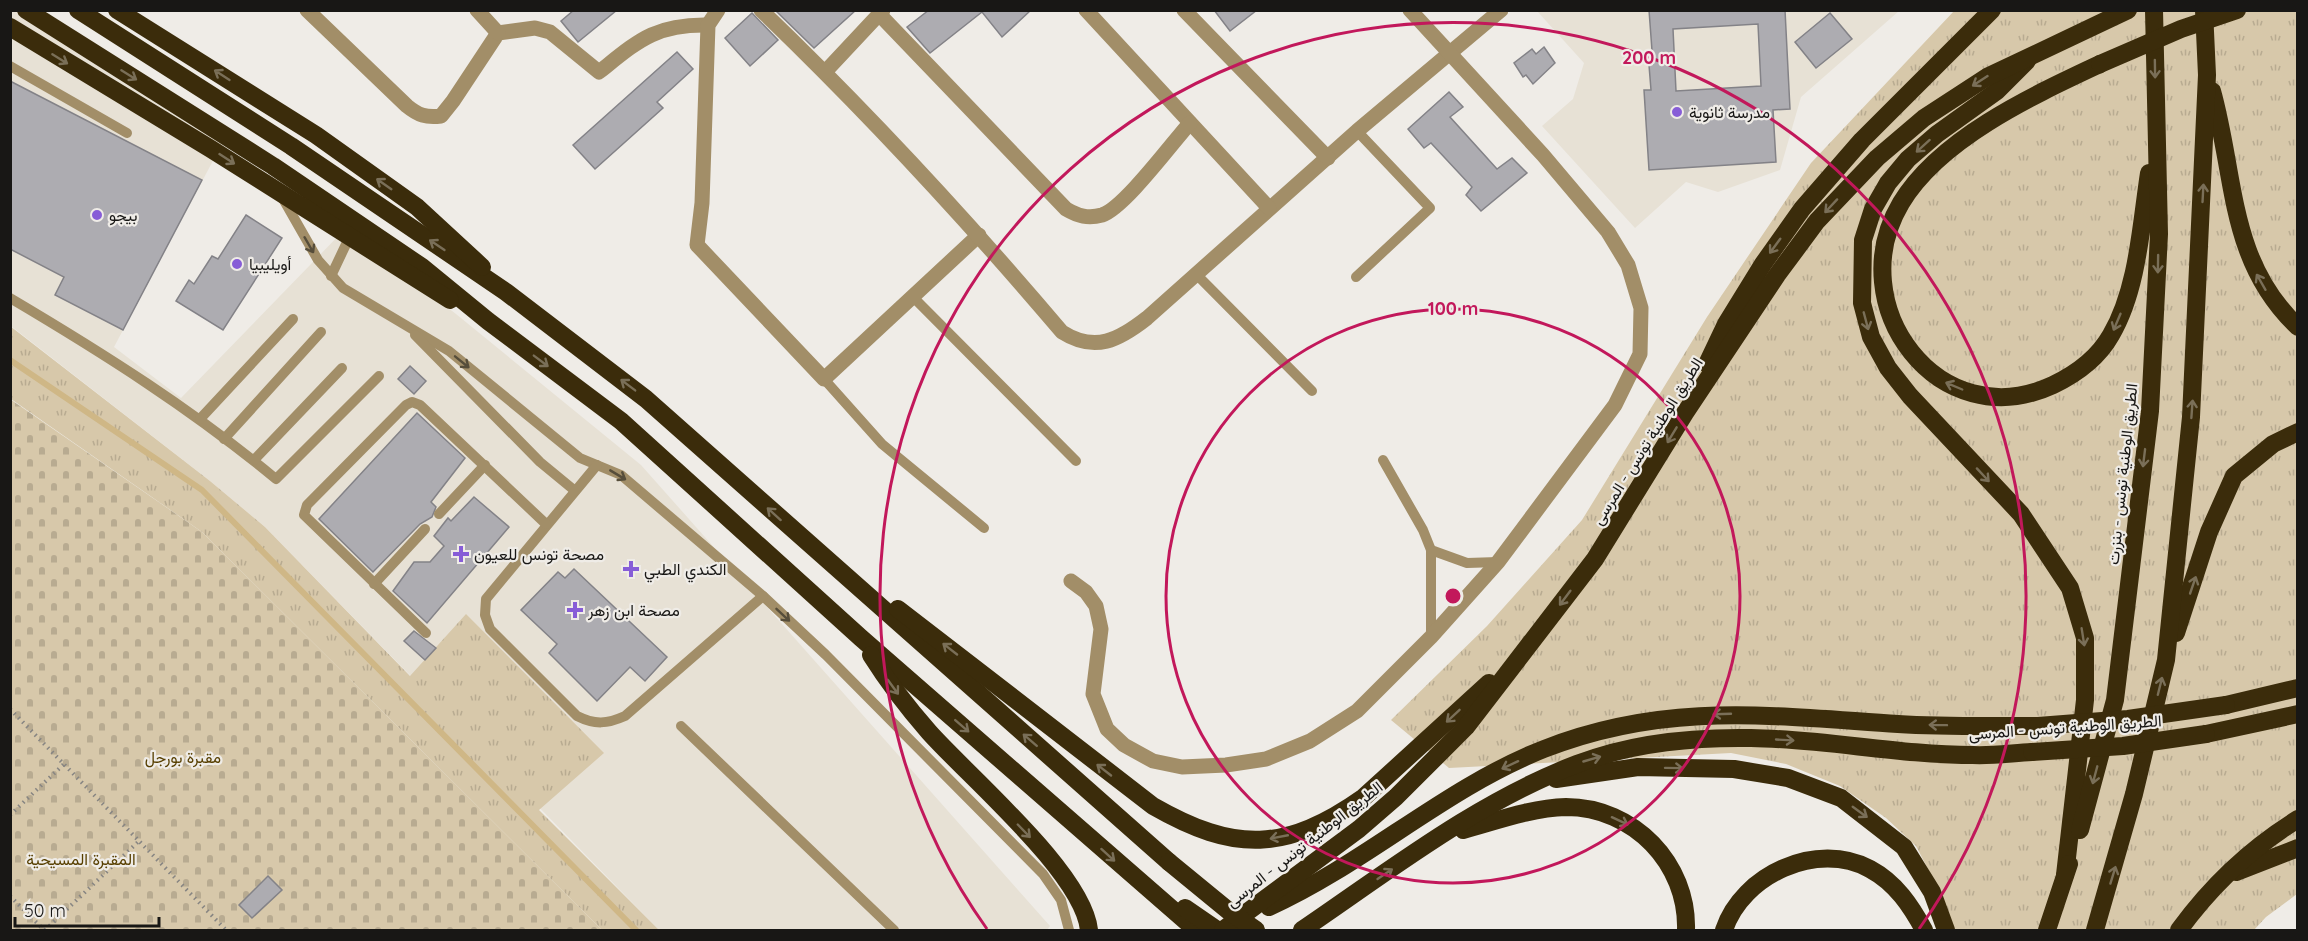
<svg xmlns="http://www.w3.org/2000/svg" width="2308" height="941" font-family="Quicksand,Vazirmatn,sans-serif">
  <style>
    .built { fill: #e7e1d5 }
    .grass { fill: url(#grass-tufts) }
    .cemetery { fill: url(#cemetery-stones) }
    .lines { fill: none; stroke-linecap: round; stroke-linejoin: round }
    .stream { stroke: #cfb786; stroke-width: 6 }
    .building { fill: #adacb1; stroke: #838287; stroke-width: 1.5; fill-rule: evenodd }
    .path { stroke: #878582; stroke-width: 4; stroke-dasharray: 1.5 4.5; stroke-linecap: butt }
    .lane { stroke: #a28e68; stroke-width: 10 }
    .street { stroke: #a28e68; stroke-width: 15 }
    .highway { stroke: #3b2c0b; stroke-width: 18 }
    .highway-bridge { stroke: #3b2c0b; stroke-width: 18 }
    .oneway { stroke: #7a6f58 }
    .oneway2 { stroke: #564d3a }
    .ring { fill: none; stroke: #c2185b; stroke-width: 3 }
    .poi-dot { fill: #875dd7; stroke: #efece7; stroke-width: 2 }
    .labels { text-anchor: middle; stroke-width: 4.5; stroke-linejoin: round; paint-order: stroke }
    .poi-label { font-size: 16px; fill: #181715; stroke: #efece7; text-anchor: start }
    .street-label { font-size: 16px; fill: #181715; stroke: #efece7 }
    .park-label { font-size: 16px; fill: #573f00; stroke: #efece7 }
    .centre { fill: #c2185b; stroke: #efece7; stroke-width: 3 }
    .ring-label { font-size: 18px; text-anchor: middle; font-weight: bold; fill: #c2185b; stroke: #efece7; stroke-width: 4.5; stroke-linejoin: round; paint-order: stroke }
  </style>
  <defs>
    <pattern id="grass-tufts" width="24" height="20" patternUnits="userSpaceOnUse" patternTransform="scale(1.5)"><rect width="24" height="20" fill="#d7c8aa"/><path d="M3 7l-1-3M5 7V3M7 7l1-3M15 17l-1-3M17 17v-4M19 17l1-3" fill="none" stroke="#b8ab91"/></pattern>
    <pattern id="cemetery-stones" width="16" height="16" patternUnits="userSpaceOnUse" patternTransform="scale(1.5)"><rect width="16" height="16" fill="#d7c8aa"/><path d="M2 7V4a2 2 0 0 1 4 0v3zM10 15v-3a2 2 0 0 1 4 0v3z" fill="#b8ab91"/></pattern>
  </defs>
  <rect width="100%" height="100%" fill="#efece7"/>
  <g class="built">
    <path d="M10 11H25L224 140 114 347 181 398 345 229 456 314 641 465 1050 926 1047 930H659L265 527 210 481 11 326Z"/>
    <path d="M1537 11 1538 10 1899 11 1801 97 1780 170 1718 192 1686 182 1635 228 1542 126 1573 99 1584 63Z"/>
  </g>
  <g class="grass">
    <path d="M1954 11H2297V894L2266 917 2254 930H1955L1939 890 1916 846 1886 818 1840 786 1786 764 1731 753 1449 768 1391 720 1487 626 1582 520 1707 317 1811 163Z"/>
    <path d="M10 326 210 481 265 527 410 676 466 614 604 753 539 810 659 930H602L202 532 11 399Z"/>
  </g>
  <path class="cemetery" d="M10 399 202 532 602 930H11Z"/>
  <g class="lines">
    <path class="stream" d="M10 360 202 490 636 930"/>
  </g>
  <g class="building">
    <path d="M574 10H617L578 42 561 21Z"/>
    <path d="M775 10H856L814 48Z"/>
    <path d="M929 10H1031L1002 37 982 12 930 53 907 27Z"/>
    <path d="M1214 10H1257L1230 31Z"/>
    <path d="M1649 10H1785L1790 109 1773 110 1776 162 1649 170 1644 90H1651L1649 65 1653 64ZM1758 24 1761 86 1676 91 1673 29Z"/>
    <path d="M752 13 778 40 750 66 725 38Z"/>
    <path d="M1830 13 1852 39 1816 68 1795 42Z"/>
    <path d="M1544 47 1555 63 1533 84 1526 75 1523 77 1514 63 1532 49 1536 54Z"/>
    <path d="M677 52 693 69 657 102 663 108 595 169 573 145Z"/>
    <path d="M10 81 202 180 123 330 55 295 64 277 10 249Z"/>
    <path d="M1449 92 1463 107 1450 117 1497 169 1512 158 1527 173 1481 211 1466 195 1472 187 1431 143 1424 148 1408 129Z"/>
    <path d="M246 215 282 238 223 330 176 301 189 280 194 284 212 256 218 259Z"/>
    <path d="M410 366 426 381 414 394 398 379Z"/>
    <path d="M417 413 465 458 431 502 436 507 432 517 420 524 373 572 319 519Z"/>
    <path d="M474 497 509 527 427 623 393 591 414 562H430L444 546 434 536 448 518 451 521Z"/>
    <path d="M574 569 667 657 645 681 630 667 597 701 549 653 557 644 521 610 558 572 565 578Z"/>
    <path d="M414 631 436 648 425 660 404 641Z"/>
    <path d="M268 876 282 890 252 918 239 905Z"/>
  </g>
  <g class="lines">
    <g class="path">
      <path d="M10 709 226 930"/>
      <path d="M10 815 64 764"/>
      <path d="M10 896 44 930"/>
      <path d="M45 930 139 841"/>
    </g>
    <g class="lane">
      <path d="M10 66 127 133"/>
      <path d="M282 197 318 260 343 288 449 351 580 458 621 475 763 596 826 655 1043 874 1061 900 1069 930"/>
      <path d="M1196 274 1312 391"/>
      <path d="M331 276 349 238"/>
      <path d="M1356 277 1430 208 1357 131"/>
      <path d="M913 297 1076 461"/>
      <path d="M10 298C103 353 193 410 276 479L379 376"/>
      <path d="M415 335 540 462 574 490"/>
      <path d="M824 379 882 444 984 528"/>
      <path d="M200 419 293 319"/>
      <path d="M224 439 321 332"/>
      <path d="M254 460 342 368"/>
      <path d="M1383 460 1423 530 1431 550"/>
      <path d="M597 465 486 599 485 615 490 629 577 716C595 725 607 724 625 716L763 596"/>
      <path d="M439 514 485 465"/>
      <path d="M374 584 425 529"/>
      <path d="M426 633 304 515 307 505 406 405 412 402 420 405 546 524"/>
      <path d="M1431 637V550L1467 563 1498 562"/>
      <path d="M681 726 894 930"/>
    </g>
    <g class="street">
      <path d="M307 10 407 106C418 115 426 118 441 116L453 101 498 33 535 28 550 32 599 72C638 41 655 24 708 25"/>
      <path d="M477 10 498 33"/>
      <path d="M718 10 708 25 702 203 697 245 824 379 979 235"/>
      <path d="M761 10C867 112 967 220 1062 332 1095 353 1119 340 1147 318L1357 131 1501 10"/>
      <path d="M1086 10 1269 208"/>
      <path d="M1184 10 1328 158"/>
      <path d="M879 14 1066 209C1078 216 1088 219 1102 215 1124 208 1172 143 1190 123"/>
      <path d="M825 72 883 10"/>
      <path d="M1071 581 1086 592 1096 606 1101 629 1093 694 1107 729 1124 745 1153 761 1182 767 1226 765 1266 759 1310 741 1357 711 1431 637 1498 562 1615 405 1640 354 1641 308 1628 265 1608 232 1543 155 1410 10"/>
    </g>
    <g class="highway">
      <path d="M26 10 273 166 422 267 488 321 621 421 861 638 1196 930"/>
      <path d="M78 10 291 146 506 292 646 399 1169 862"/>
      <path d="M117 10 316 135 417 207 482 267"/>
      <path d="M10 27 211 149 450 300"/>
      <path d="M2027 61 1997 91 1937 134 1908 159 1888 183 1873 209 1863 240 1862 303 1871 337 1888 368 1910 396 2021 514 2070 588 2085 638V700L2065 875"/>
      <path d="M2100 64C2034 95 1940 138 1901 203 1840 305 1939 438 2053 385 2076 374 2098 358 2111 335 2138 289 2141 225 2149 173"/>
      <path d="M2212 91C2236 177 2228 261 2298 327"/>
      <path d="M1707 364 1726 324 1763 264 1802 209 1862 140 1992 10"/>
      <path d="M898 609 1153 806C1235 853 1286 852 1364 797L1489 683"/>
      <path d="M2176 633 2209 532 2234 476 2273 444 2298 432"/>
      <path d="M871 655C888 682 908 708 929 732 970 778 1083 873 1089 930"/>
      <path d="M2226 705 2298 688"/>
      <path d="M2206 734 2298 714"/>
      <path d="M1556 779 1638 767 1734 769 1788 778 1841 798 1904 847 1932 892 1946 930"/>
      <path d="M1463 830C1496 821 1531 808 1566 807 1634 807 1688 864 1686 930"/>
      <path d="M2080 830 2115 700 2150 411 2159 234 2154 10"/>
      <path d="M2236 872 2298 848"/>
      <path d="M1269 907C1366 863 1445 788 1544 749 1666 701 1772 716 1898 724 1944 727 1991 726 2038 726"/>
      <path d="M1185 908 1217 930"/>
      <path d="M1223 930 1359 829 1396 797 1466 727 1595 559 1685 413 1777 275 1817 221 1877 158 1924 118 1987 77 2128 10"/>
      <path d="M1302 930C1389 871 1477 802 1577 764 1631 743 1693 737 1751 738 1825 739 1899 755 1973 755 1992 756 2012 753 2032 752"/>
      <path d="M1724 930C1742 875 1817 840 1870 869 1896 883 1911 906 1924 930"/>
      <path d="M2047 930 2069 864"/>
      <path d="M2095 930 2134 794 2166 660 2191 417 2207 75 2204 10"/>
      <path d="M2179 930C2211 886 2251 848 2298 819"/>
    </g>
    <g class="highway-bridge">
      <path d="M2100 64 2181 29 2237 10"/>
      <path d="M2038 726 2128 719 2226 705"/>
      <path d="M2032 752 2123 746 2206 734"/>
      <path d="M1169 862 1230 912 1256 930"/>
    </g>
  </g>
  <defs><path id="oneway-shaft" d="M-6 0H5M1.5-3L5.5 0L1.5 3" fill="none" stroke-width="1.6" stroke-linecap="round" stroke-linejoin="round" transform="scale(1.5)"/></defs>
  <g class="oneway">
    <use href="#oneway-shaft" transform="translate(60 59) rotate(32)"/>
    <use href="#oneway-shaft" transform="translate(2155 69) rotate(89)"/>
    <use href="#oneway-shaft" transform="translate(129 75) rotate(32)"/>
    <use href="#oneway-shaft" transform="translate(222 75) rotate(-147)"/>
    <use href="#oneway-shaft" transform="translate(1980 81) rotate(147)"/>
    <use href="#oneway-shaft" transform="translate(1923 146) rotate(138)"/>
    <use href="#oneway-shaft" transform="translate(227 159) rotate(33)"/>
    <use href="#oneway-shaft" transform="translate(384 184) rotate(-145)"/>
    <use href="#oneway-shaft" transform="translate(2203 193) rotate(-87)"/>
    <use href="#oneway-shaft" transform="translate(1831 206) rotate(133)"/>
    <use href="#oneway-shaft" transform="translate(437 245) rotate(-146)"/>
    <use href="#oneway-shaft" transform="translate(1775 246) rotate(126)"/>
    <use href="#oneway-shaft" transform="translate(2158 264) rotate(91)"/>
    <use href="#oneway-shaft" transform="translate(2261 282) rotate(-120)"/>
    <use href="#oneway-shaft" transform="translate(1866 321) rotate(75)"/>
    <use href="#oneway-shaft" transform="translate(2117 322) rotate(113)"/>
    <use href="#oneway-shaft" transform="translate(541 361) rotate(37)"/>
    <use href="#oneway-shaft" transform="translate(628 385) rotate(-143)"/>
    <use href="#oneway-shaft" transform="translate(1954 386) rotate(-157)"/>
    <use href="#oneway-shaft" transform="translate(2192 409) rotate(-86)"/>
    <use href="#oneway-shaft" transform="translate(1672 435) rotate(121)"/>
    <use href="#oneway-shaft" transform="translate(2144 458) rotate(97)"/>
    <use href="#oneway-shaft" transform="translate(1983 475) rotate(47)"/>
    <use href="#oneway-shaft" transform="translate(774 514) rotate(-138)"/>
    <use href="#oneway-shaft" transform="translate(2193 585) rotate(-71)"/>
    <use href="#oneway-shaft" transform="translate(1565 598) rotate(127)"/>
    <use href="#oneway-shaft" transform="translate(2083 637) rotate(81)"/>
    <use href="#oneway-shaft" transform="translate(950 649) rotate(-142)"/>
    <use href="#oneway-shaft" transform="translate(2160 686) rotate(-76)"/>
    <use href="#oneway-shaft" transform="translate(893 687) rotate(54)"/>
    <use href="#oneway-shaft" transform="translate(1722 714) rotate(178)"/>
    <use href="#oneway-shaft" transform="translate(1453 716) rotate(137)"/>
    <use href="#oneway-shaft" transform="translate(1938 725) rotate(-179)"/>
    <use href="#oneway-shaft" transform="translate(962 726) rotate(41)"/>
    <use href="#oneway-shaft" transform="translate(1030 740) rotate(-139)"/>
    <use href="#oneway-shaft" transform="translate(1785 740) rotate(3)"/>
    <use href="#oneway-shaft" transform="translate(1592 759) rotate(-16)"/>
    <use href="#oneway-shaft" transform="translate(1510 765) rotate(155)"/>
    <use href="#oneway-shaft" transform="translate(1674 768) rotate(1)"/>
    <use href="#oneway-shaft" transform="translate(1104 770) rotate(-142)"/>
    <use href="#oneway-shaft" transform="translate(2095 775) rotate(105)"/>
    <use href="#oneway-shaft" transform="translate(1860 812) rotate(36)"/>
    <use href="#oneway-shaft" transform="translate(1620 821) rotate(25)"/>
    <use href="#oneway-shaft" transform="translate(1024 831) rotate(46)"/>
    <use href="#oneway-shaft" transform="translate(1279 837) rotate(169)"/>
    <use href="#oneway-shaft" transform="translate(1108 855) rotate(42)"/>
    <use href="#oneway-shaft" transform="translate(1385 874) rotate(-34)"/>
    <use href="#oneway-shaft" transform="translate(2113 875) rotate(-73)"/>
  </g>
  <g class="oneway2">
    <use href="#oneway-shaft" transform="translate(309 245) rotate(60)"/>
    <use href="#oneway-shaft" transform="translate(462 362) rotate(39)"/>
    <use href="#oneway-shaft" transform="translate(618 475) rotate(31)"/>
    <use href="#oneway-shaft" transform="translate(783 615) rotate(43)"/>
  </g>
  <g class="ring">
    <circle cx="1453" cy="596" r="287"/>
    <path d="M987 929A573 573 0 1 1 1919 929"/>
  </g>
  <g class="poi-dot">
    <circle cx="1677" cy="112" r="6"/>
    <circle cx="97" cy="215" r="6"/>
    <circle cx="237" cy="264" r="6"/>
    <path d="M458 545h6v6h6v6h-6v6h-6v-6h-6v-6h6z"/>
    <path d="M628 560h6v6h6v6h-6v6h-6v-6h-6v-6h6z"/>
    <path d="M572 601h6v6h6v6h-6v6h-6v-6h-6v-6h6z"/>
  </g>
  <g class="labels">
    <g class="poi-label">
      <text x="1689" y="118">مدرسة ثانوية</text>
      <text x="109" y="221">بيجو</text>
      <text x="249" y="270">أويليبيا</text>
      <text x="474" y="560">مصحة تونس للعيون</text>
      <text x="644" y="575">الكندي الطبي</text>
      <text x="588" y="616">مصحة ابن زهر</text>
    </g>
    <g class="street-label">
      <text transform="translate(1647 441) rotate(-58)" y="6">الطريق الوطنية تونس - المرسى</text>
      <text transform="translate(2122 474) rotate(-84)" y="6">الطريق الوطنية تونس - بنزرت</text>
      <text transform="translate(2065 727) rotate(-4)" y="6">الطريق الوطنية تونس - المرسى</text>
      <text transform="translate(1304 844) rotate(-38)" y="6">الطريق الوطنية تونس - المرسى</text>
    </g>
    <g class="park-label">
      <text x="183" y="763">مقبرة بورجل</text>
      <text x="81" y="865">المقبرة المسيحية</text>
    </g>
  </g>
  <circle cx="1453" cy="596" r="9" class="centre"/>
  <g class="ring-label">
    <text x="1649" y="64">200 m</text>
    <text x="1453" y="315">100 m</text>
  </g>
  <rect width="2308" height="941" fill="none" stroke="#181715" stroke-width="24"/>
  <path d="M15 917v9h144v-9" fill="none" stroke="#181715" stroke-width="3"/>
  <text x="24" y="917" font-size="18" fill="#181715" stroke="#efece7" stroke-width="4.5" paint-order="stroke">50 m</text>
</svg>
